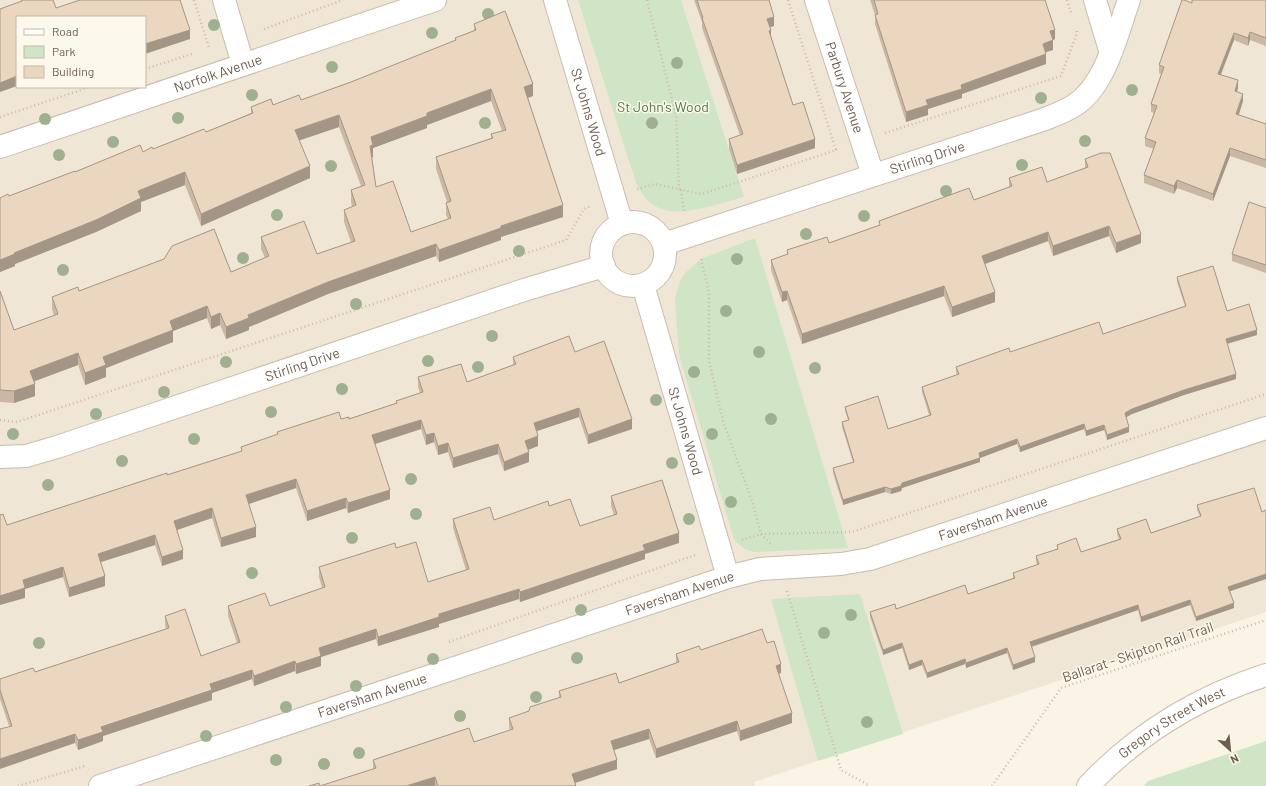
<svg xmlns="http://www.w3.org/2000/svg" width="1266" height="786" font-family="Barlow,sans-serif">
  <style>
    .residential { fill: #f0e6d5; fill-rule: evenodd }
    .green { fill: #cfe5c6 }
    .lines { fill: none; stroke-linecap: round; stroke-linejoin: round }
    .minor-casing { stroke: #c9bcad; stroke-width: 24 }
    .secondary-casing { stroke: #ccbdac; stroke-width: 24 }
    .path { stroke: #cfbaa4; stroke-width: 2.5; stroke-dasharray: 1 3; stroke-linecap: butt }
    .minor { stroke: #fff; stroke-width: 22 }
    .secondary { stroke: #fff; stroke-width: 22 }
    .tree { fill: #9eb090 }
    .wall { fill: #cab8a5; fill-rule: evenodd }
    .shaded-wall { fill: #a49686 }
    .building { fill: #ebd6c0; stroke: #a49686; fill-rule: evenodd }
    .labels { text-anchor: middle; stroke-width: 3; stroke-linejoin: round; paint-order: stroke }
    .street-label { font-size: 14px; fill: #6f5d4e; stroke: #fcf8eb }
    .park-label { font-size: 14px; fill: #53794a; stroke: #fcf8eb }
  </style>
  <rect width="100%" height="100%" fill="#f9f4e5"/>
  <path class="residential" d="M0 0H1266V612L754 782 755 786H0ZM17 17H145V87H17Z"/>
  <g class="green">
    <path d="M578 0H681L744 197C715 204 671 224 647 200 638 191 634 176 630 164Z"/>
    <path d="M755 238 848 548 756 552C746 551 741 547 734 539L679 355 675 299 680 281 685 273 701 259Z"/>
    <path d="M860 594 903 734 818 761 771 599Z"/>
    <path d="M1266 741V786H1144L1148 781Z"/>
  </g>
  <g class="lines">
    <defs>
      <g id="minor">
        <path d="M224 0 243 64"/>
        <path id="s1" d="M555 0 622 224"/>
        <path id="s2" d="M816 0 873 175"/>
        <path d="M1095 0 1110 50"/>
        <path id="s3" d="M0 147 435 0"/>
        <circle cx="633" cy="254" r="32"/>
        <path id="s4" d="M664 244 1045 119C1055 115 1066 111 1075 105 1106 85 1117 33 1129 0"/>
        <path id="s5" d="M643 285 728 577"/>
        <path id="s6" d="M0 457 26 456 57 447 524 290 604 266"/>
        <path id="s7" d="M100 786 728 577 760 569 841 564 870 559 1266 428"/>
      </g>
      <g id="secondary">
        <path id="s8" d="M1088 786C1137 734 1198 697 1266 675"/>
      </g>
    </defs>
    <use href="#minor" class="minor-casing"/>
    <use href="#secondary" class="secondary-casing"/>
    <g class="path">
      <path d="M194 0 209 48"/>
      <path d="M647 0 676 115 679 189"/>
      <path d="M788 0 836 150"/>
      <path d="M1067 0 1071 13"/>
      <path d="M264 29 343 0"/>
      <path d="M145 69 192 54"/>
      <path d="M0 117 90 87"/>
      <path d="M885 133 1061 76 1077 33V31"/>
      <path d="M637 189 655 184 702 194 839 149"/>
      <path d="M681 190 684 211"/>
      <path d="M701 259 709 293V361L723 421 753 504 761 534 771 544"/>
      <path d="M0 420 17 422 566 240 584 209 591 206"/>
      <path d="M742 540 761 534 852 532 1266 394"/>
      <path d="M787 591 841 770 870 786"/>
      <path d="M449 642 695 555"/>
      <path d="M18 786 85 766"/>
      <path d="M992 786 1061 688 1266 620"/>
    </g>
    <use href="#minor" class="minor"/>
    <use href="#secondary" class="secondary"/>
  </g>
  <g class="tree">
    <circle cx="488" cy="14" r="6"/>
    <circle cx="214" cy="25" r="6"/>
    <circle cx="432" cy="33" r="6"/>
    <circle cx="677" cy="63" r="6"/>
    <circle cx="332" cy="67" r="6"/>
    <circle cx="1132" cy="90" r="6"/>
    <circle cx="252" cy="95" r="6"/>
    <circle cx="1041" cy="98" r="6"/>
    <circle cx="178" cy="118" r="6"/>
    <circle cx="45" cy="119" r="6"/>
    <circle cx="485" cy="123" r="6"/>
    <circle cx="652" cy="123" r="6"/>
    <circle cx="1085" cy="141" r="6"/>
    <circle cx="113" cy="142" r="6"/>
    <circle cx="59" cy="155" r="6"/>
    <circle cx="1022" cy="165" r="6"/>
    <circle cx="331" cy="166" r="6"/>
    <circle cx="946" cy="191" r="6"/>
    <circle cx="277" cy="215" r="6"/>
    <circle cx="864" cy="216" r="6"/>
    <circle cx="806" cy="234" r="6"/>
    <circle cx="519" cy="251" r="6"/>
    <circle cx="243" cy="258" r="6"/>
    <circle cx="737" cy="259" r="6"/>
    <circle cx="63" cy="270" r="6"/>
    <circle cx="356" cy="304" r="6"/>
    <circle cx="726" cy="311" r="6"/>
    <circle cx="492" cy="336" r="6"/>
    <circle cx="759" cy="352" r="6"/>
    <circle cx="428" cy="361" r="6"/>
    <circle cx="226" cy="362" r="6"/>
    <circle cx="478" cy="367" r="6"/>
    <circle cx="815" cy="368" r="6"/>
    <circle cx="694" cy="372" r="6"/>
    <circle cx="342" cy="389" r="6"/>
    <circle cx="164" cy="392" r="6"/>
    <circle cx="656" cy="400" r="6"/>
    <circle cx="271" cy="412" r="6"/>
    <circle cx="96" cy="414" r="6"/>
    <circle cx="771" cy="419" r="6"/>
    <circle cx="13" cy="434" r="6"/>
    <circle cx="712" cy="434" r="6"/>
    <circle cx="194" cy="439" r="6"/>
    <circle cx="122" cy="461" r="6"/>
    <circle cx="672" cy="463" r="6"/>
    <circle cx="411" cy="479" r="6"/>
    <circle cx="48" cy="485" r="6"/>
    <circle cx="731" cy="502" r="6"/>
    <circle cx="416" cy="514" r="6"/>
    <circle cx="689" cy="519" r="6"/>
    <circle cx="352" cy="538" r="6"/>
    <circle cx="252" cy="573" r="6"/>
    <circle cx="581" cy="610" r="6"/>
    <circle cx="851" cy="615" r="6"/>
    <circle cx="824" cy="633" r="6"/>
    <circle cx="39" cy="643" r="6"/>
    <circle cx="577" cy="658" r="6"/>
    <circle cx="433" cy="659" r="6"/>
    <circle cx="356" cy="686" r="6"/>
    <circle cx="536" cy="697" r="6"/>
    <circle cx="286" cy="707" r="6"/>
    <circle cx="460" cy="716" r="6"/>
    <circle cx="867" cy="722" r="6"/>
    <circle cx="206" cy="736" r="6"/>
    <circle cx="359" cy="753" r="6"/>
    <circle cx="276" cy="760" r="6"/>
    <circle cx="324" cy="764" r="6"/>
  </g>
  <g class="wall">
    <path d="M694 0H769L774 26 770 27 771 37 793 105 815 148 737 174 729 149V139L740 135 702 28V22Z"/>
    <path d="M870 0H1045L1055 39 1053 40V50L1046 52V64L962 94V98L928 109V115L906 122 875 24V15Z"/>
    <path d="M1266 0V46L1250 40 1248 46 1234 40 1221 75 1238 88 1237 91 1243 101 1239 115 1266 124V168L1230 156 1213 201 1177 188 1174 194 1144 183V175L1154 149 1145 146V138L1154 113 1151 112V104L1161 74 1159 73V65L1192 3Z"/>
    <path d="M474 24 533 96 528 98 563 217 501 237V240L439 262 436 256 328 294 249 327V330L226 339 220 325 211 329 207 318 173 331V342L106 368V377L85 385 78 365 34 381 35 396 14 403 0 402V291L14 330 54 316 52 309V297L79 291 231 272 265 258 261 249V237L317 254 351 242 344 222V210L352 207 351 202V190L361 186 339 127 299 140 310 178 201 226 185 185 141 202V211L96 232 15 264V266L0 272V198L9 196 75 172 143 152 153 149 206 132 251 113V107L273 105 301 100 351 82 455 41V38L474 31ZM491 101 502 131 491 134V138L436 157V169L447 202 446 203V215L448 219 411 232 376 187 372 157H373V148L427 128V125Z"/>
    <path d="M1085 159 1141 243 1116 253 1109 236 1053 256 1048 241 985 264 995 302 952 317 944 296 802 344 787 300 782 302 771 270V260L787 255V250L829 243 879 225V221L974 200 1009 187V178L1047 182 1085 168Z"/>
    <path d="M1266 208V273L1232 261V254Z"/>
    <path d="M1177 277 1227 311 1257 335 1227 344 1236 379 1184 395 1132 414 1126 417 1129 432 1107 440 1104 430 1086 436 1084 429 1020 452 1017 444 980 458V462L902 488 901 491 891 494 885 492 843 505 833 473V468L853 462 842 427V422L848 420 845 411V407L888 429 929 415 922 392V387L957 375 956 372V367L1010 352 1103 334 1185 306 1177 282Z"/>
    <path d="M575 352 632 429 588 444 579 417 537 431 538 446 528 450 529 462 504 471 498 454 453 468 448 452 438 455 434 442 426 445 421 429 375 444 390 499 348 513 346 508 307 521 296 488 249 504 256 537 221 547 212 518 177 530 183 559 162 566 155 545 100 562 105 586 69 597 63 577 25 589V598L7 525 241 452V447L277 435V432L341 419H349L396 403V401L420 393 418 387V377L467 382 513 365V357Z"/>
    <path d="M611 496 679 543 645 554V559L520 602 519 599 439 624V627L378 646 376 639 321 657V666L296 674 295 671 254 686 252 679 212 693V700L103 736V741L78 750 75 743 9 726 0 699V679L35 672 166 629 165 625V616L201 656 237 643 228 616V606H270L322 588 319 577V567L396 548 428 582 466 570 453 528V519L494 520 549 506 580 526 614 515 611 506Z"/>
    <path d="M1197 505 1262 512 1266 510V579L1229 591 1234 608 1196 621 1190 605 1141 622 1138 610 1032 647 1035 662 1013 670 1007 653 966 668 965 664 927 678 922 665 909 670 902 648 883 655 870 617V612L896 609 968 594 1013 578V573L1037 565 1036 561V556L1057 549V545L1081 552 1119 539 1117 534V529L1151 533 1200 516 1197 510Z"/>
    <path d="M767 643 781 673 779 674 792 723 740 741 737 731 656 758 649 739 614 750 617 769 575 783 576 786H309H320L373 769V760L474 742 510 730 509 728V718L529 711 559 698V691L619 683 676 663V654L701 650Z"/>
  </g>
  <g class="shaded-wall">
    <path d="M774 17V26L767 28V19Z"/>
    <path d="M190 30V39L145 54V44Z"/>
    <path d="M771 30V40L769 31Z"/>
    <path d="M1055 30V39L1050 41V31Z"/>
    <path d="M1250 32V40L1248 46V38Z"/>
    <path d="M1234 33V40L1218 81V74Z"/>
    <path d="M1053 40V50L1043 53V44Z"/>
    <path d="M1046 54V64L962 94V98L928 109V115L906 122V112L926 100 961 85Z"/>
    <path d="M17 76V86L0 92V83Z"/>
    <path d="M1238 80V88L1235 98V91Z"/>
    <path d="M533 84V96L524 99V87Z"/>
    <path d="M491 89V101L427 125V128L373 148V157L370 158 371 137 427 113Z"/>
    <path d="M1243 94V101L1236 122V114Z"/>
    <path d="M339 115V127L295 142V130Z"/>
    <path d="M815 139V148L737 174V165Z"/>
    <path d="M1230 148V156L1213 201V194Z"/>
    <path d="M310 166V178L201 226V214Z"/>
    <path d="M185 172V185L141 202V211L96 232 15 264V266L0 272V260L138 191Z"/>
    <path d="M1177 180V188L1174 194V186Z"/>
    <path d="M563 205V217L501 237V240L439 262V250L501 226Z"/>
    <path d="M1109 226V236L1053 256V246Z"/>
    <path d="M1048 232V241L982 265V256Z"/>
    <path d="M1141 234V243L1116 253V243Z"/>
    <path d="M436 244V256L328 294 249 327V330L226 339V327L248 315 328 282Z"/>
    <path d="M944 286V296L802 344V334Z"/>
    <path d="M787 291V300L782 302V292Z"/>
    <path d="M995 292V302L952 317V307Z"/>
    <path d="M207 306V318L173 331V342L106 368V377L85 385V373L103 357 170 321Z"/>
    <path d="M220 313V325L211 329V317Z"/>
    <path d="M1257 330V335L1226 344V339Z"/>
    <path d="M78 353V365L30 383V371Z"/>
    <path d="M1236 374V379L1184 395 1132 414 1125 418V413L1132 409 1184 390Z"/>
    <path d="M35 384V396L14 403V391Z"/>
    <path d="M579 408V417L534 432V423Z"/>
    <path d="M632 419V429L588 444V435Z"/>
    <path d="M421 420V429L372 445V435Z"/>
    <path d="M1084 424V429L1020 452V447Z"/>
    <path d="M1104 425V430L1086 436V431Z"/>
    <path d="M1129 427V432L1107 440V435Z"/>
    <path d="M434 433V442L426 445V435Z"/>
    <path d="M538 436V446L525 451V441Z"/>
    <path d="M1017 439V444L980 458V462L902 488 901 491 891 494V489L902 483 979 453Z"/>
    <path d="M448 443V452L438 455V446Z"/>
    <path d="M498 444V454L453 468V458Z"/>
    <path d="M529 452V462L504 471V462Z"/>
    <path d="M296 479V488L246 505V495Z"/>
    <path d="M885 487V492L843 505V500Z"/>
    <path d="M390 490V499L348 513V503Z"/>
    <path d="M346 498V508L307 521V511Z"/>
    <path d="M212 508V518L174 531V521Z"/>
    <path d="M256 527V537L221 547V538Z"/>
    <path d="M679 533V543L645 554V559L520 602V592L643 545Z"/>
    <path d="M155 535V545L98 563V554Z"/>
    <path d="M183 550V559L162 566V557Z"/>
    <path d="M63 567V577L25 589V598L0 605V596L23 580Z"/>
    <path d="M1266 574V579L1228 592V587Z"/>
    <path d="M105 576V586L69 597V588Z"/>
    <path d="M519 589V599L439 624V627L378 646V637L439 614Z"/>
    <path d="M1190 600V605L1141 622V617Z"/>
    <path d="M1234 603V608L1196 621V617Z"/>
    <path d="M1138 605V610L1030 647V642Z"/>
    <path d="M376 629V639L321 657V666L296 674V664L319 648Z"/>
    <path d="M902 643V648L883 655V650Z"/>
    <path d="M1007 648V653L966 668V663Z"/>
    <path d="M1035 657V662L1013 670V665Z"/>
    <path d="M965 659V664L927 678V673Z"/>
    <path d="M922 660V665L909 670V665Z"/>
    <path d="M295 661V671L254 686V676Z"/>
    <path d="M781 664V673L776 675V666Z"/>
    <path d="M252 670V679L212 693V700L103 736V741L78 750V740L101 727 210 684Z"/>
    <path d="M792 713V723L740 741V731Z"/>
    <path d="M737 721V731L656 758V749Z"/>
    <path d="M649 729V739L611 751V741Z"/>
    <path d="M75 734V743L0 769V759Z"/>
    <path d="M617 760V769L572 784V774Z"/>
    <path d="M435 777V786H406Z"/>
  </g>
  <g class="building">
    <path d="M21 0H53L56 8 80 0H180L190 30 145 44V17H17V76L0 83V9L22 1Z"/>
    <path d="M697 0H769L774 17 767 19 771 30 769 31 793 105 803 102 815 139 737 165 729 139 743 134 702 18H703Z"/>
    <path d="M874 0H1045L1055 30 1050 31 1053 40 1043 44 1046 54 961 85 962 89 926 100 928 105 906 112 875 15 878 14Z"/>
    <path d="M1182 0H1184L1192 3V0H1266V38L1250 32 1248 38 1234 33 1218 74 1238 80 1235 91 1243 94 1236 114 1266 124V160L1230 148 1213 194 1177 180 1174 186 1144 175 1156 142 1145 138 1157 106 1151 104 1164 67 1159 65Z"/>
    <path d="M505 11 533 84 524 87 563 205 501 226V228L439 250 436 244 328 282 248 315 249 318 226 327 220 313 211 317 207 306 170 321 173 330 103 357 106 365 85 373 78 353 30 371 35 384 14 391 0 390V291L14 330 58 314 52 297 78 287 79 291 164 259 172 246 214 229 231 272 269 256 261 237 304 221 317 254 355 241 344 210 356 205 351 190 365 185 339 115 295 130 310 166 201 214 185 172 138 191 141 198 96 220 14 253 15 254 0 260V198L8 194 9 196 75 171V172L140 145 143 152 152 147 153 149 204 129 206 132 253 113 251 107 271 99 273 105 299 95 301 100 351 82 456 40 455 38 476 30 474 24ZM491 89 506 130 491 134 493 138 436 157 451 201 446 203 451 218 411 232 393 181 376 187 370 146 373 145 371 137 427 116V113Z"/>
    <path d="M1101 153H1110L1141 234 1116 243 1109 226 1053 246 1048 232 982 256 995 292 952 307 944 286 802 334 787 291 782 292 771 260 788 254 787 250 827 237 829 243 880 225 879 221 969 188 974 200 1012 186 1009 178 1042 167 1047 182 1088 167 1085 159Z"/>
    <path d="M1249 202 1266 208V265L1232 254Z"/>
    <path d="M1213 266 1227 311 1249 304 1257 330 1226 339 1236 374 1184 390 1132 409 1125 413 1129 427 1107 435 1104 425 1086 431 1084 424 1020 447 1017 439 979 453 980 458 902 483 901 486 891 489 885 487 843 500 833 468 854 462 842 422 849 420 845 407 878 396 888 429 931 415 922 387 959 374 956 367 1009 348 1010 352 1099 322 1103 334 1186 306 1177 277Z"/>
    <path d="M569 336 575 352 604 341 632 419 588 435 579 408 534 423 538 436 525 441 529 452 504 462 498 444 453 458 448 443 438 446 434 433 426 435 421 420 372 435 390 490 348 503 346 498 307 511 296 479 246 495 256 527 221 538 212 508 174 521 183 550 162 557 155 535 98 554 105 576 69 588 63 567 23 580 25 588 0 596V515L3 514 7 525 167 473V475L242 451 241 447 278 434 277 432 339 412 341 419 349 417V419L397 403 396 401 423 392 418 377 461 364 467 382 516 364 513 357Z"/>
    <path d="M662 480 679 533 643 545 645 550 520 592 519 589 439 614V617L378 637 376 629 319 648 321 656 296 664 295 661 254 676 252 670 210 684 212 690 101 727 103 732 78 740 75 734 0 759V729L12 726 0 690V679L33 668 35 672 169 628 165 616 185 609 201 656 240 642 228 606 265 593 270 606 325 587 319 567 395 543 396 548 416 542 428 582 469 569 453 519 490 507 494 520 548 501 549 506 570 499 580 526 617 514 611 496Z"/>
    <path d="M1254 488 1262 512 1266 510V574L1228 587 1234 603 1196 617 1190 600 1141 617 1138 605 1030 642 1035 657 1013 665 1007 648 966 663 965 659 927 673 922 660 909 665 902 643 883 650 870 612 895 604 896 609 965 585 968 594 1015 578 1013 573 1039 564 1036 556 1058 549 1057 545 1076 538 1081 552 1121 539 1117 529 1146 519 1151 533 1201 516 1197 505Z"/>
    <path d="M762 629 767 643 774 641 781 664 776 666 792 713 740 731 737 721 656 749 649 729 611 741 617 760 572 774 576 786H438L435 777 406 786H309L319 783 320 786 376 768 373 760 469 728 474 742 513 729 509 718 529 711 530 707 561 697 559 691 616 673 619 683 679 662 676 654 699 646 701 650Z"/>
  </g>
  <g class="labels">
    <g class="street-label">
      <text dy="5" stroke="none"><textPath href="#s3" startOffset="230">Norfolk Avenue</textPath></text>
      <text dy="5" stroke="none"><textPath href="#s2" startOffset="92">Parbury Avenue</textPath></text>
      <text dy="5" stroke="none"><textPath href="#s1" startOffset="117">St Johns Wood</textPath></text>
      <text dy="5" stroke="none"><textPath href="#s4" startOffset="277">Stirling Drive</textPath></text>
      <text dy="5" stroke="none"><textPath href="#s6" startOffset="317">Stirling Drive</textPath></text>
      <text dy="5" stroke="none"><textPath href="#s5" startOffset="152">St Johns Wood</textPath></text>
      <text dy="5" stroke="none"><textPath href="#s7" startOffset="935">Faversham Avenue</textPath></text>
      <text dy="5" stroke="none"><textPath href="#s7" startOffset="611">Faversham Avenue</textPath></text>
      <text transform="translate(1138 652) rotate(-19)" y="5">Ballarat - Skipton Rail Trail</text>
      <text dy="5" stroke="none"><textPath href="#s7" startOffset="287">Faversham Avenue</textPath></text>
      <text dy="5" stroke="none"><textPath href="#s8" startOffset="106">Gregory Street West</textPath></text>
    </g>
    <g class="park-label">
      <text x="663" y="112">St John's Wood</text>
    </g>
  </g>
  <rect x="16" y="16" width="130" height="72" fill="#fcf8eb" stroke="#c4baac"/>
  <rect x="24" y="29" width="20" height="6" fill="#ffffff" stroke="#c4baac"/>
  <text x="52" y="36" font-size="12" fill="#6f5d4e">Road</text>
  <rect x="24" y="46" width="20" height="12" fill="#cfe5c6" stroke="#c4baac"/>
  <text x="52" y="56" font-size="12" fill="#6f5d4e">Park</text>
  <rect x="24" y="66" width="20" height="12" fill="#ebd6c0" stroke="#c4baac"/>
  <text x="52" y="76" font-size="12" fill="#6f5d4e">Building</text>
  <g transform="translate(1230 750) rotate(153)" stroke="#fcf8eb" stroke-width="3" paint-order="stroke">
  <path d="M0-3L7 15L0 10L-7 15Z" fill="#6f5d4e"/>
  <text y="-6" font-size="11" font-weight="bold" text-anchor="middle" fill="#6f5d4e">N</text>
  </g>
</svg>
